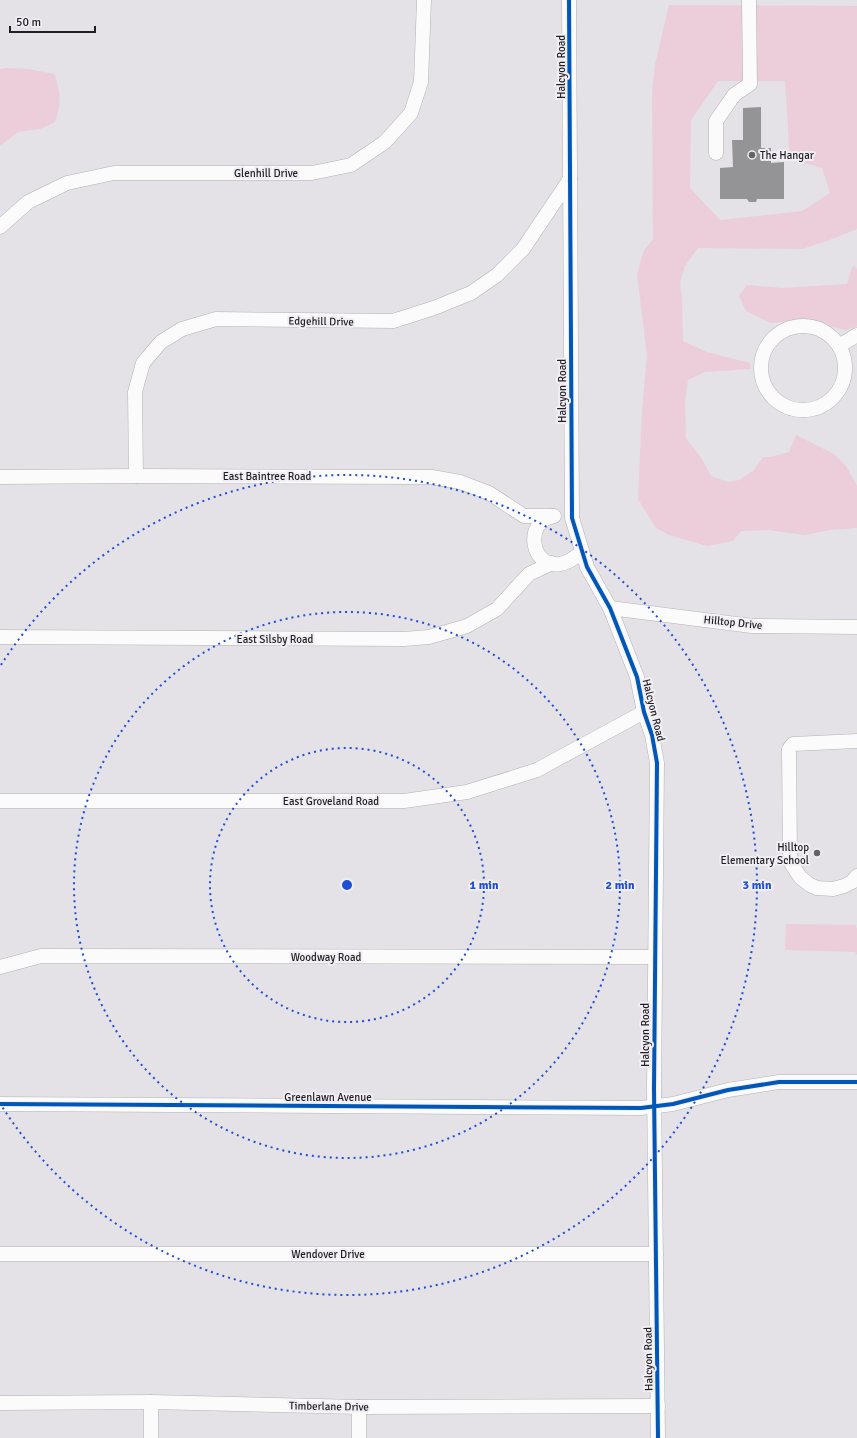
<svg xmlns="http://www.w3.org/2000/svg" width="857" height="1438" font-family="Signika,sans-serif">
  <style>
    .green { fill: #eccdda; fill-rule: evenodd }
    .building { fill: #949497 }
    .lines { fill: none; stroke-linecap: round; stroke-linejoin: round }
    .minor-casing { stroke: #b3b2b5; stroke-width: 15 }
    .minor { stroke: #fbfbfb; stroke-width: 14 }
    .cycleway-casing { stroke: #f1eff5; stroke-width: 6 }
    .cycleway { stroke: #0057b8; stroke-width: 4 }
    .ring { fill: none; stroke: #1d4ed8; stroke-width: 2; stroke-dasharray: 2 4 }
    .poi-dot { fill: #646366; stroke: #f1eff5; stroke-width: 1.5 }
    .labels { text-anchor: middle; stroke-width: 4; stroke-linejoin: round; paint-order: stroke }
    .street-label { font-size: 11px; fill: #1f1e20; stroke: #f1eff5 }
    .poi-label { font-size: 11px; fill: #1f1e20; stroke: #f1eff5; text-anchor: start }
    .centre { fill: #1d4ed8; stroke: #f1eff5; stroke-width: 2 }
    .ring-label { font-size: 12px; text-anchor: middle; font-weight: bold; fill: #1d4ed8; stroke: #f1eff5; stroke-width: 4; stroke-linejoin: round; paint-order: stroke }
  </style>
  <rect width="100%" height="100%" fill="#e4e2e7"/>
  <g class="green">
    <path d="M669 5 857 6V229L827 241 802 249 698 248 685 266 680 282 682 300 683 341 707 352 750 363 751 369 705 372 688 380 685 401 686 438 702 459 711 476 728 482 739 480 754 470 763 457H770L789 452 796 435 834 454 846 466 857 486V528L830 530 805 535 768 530 741 531 733 541 707 546 669 535 656 528 638 499 642 412 647 355 637 274 644 250 653 239 652 92 655 64ZM718 81H785L790 159 822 168 830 193 802 211 720 220 690 188 691 120Z"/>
    <path d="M6 68 28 69 55 74C60 93 62 104 55 122L40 129 18 132 0 146V69Z"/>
    <path d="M853 265 857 269V326L847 330 797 320 771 323 746 311 739 296 747 285 782 288 847 284Z"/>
    <path d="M786 924 856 925V928L857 927V955L855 952 785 950Z"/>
  </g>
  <path class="building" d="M761 107V148H771V163L784 162V199H757L756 202H749L747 199H720V168L733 167 732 140H743V108Z"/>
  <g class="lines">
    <defs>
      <g id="minor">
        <path d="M569 0 572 518 587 567 610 608 637 677 644 712 652 735 657 763 654 1089 658 1438"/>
        <path d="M716 153V121L734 95 750 84 749 0"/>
        <path d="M0 227 28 202 67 183 114 173H312L351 165 385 142 411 113 421 82 424 0"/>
        <circle cx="803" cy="368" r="42"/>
        <path d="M839 346 857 335"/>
        <path d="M136 476 135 392 143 363 161 342 182 329 216 319 393 321 434 308 471 293 497 275 523 249 570 179"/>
        <path d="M0 477 136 476 432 477 460 482 489 493 524 516H552"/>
        <path d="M554 516C523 521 531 569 560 564 568 563 576 557 582 552"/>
        <path d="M610 608 752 626 857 627"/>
        <path d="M0 637 404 639 429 637 467 626 497 609 529 574 552 563"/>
        <path d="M857 741 793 744 789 749 790 856 791 863 800 877 810 885 817 888 833 889 844 886 852 882 857 876"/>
        <path d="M0 801H404L467 792 537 770 644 712"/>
        <path d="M0 967 41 956 654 957"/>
        <path d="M0 1104 641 1108 673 1104 728 1090 779 1082H857"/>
        <path d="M0 1254H656"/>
        <path d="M0 1403 151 1402 359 1407 658 1406"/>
        <path d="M151 1438V1402"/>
        <path d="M359 1438V1407"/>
      </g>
    </defs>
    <use href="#minor" class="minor-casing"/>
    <use href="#minor" class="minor"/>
    <defs>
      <g id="cycleway">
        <path d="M569 0 572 518 587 567 610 608 637 677 644 712 652 735 657 763 654 1089 658 1438"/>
        <path d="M0 1104 641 1108 673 1104 728 1090 779 1082H857"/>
      </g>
    </defs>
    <use href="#cycleway" class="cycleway-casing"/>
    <use href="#cycleway" class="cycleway"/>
  </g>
  <g class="ring">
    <circle cx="347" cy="885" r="137"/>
    <circle cx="347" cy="885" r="273"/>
    <path d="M1 665A410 410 0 1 1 1 1105"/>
  </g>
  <g class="poi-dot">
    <circle cx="752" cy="155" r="4"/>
    <circle cx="817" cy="853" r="4"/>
  </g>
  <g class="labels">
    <g class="street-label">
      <text transform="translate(561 67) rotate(-90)" y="4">Halcyon Road</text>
      <text x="266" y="177">Glenhill Drive</text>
      <text transform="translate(321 321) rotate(1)" y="4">Edgehill Drive</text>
      <text transform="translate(562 391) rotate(-90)" y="4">Halcyon Road</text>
      <text x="267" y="480">East Baintree Road</text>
      <text transform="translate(733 622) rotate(6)" y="4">Hilltop Drive</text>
      <text x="275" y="643">East Silsby Road</text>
      <text transform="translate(654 710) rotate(76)" y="4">Halcyon Road</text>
      <text x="331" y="805">East Groveland Road</text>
      <text x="326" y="961">Woodway Road</text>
      <text transform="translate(645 1035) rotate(-90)" y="4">Halcyon Road</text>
      <text x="328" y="1101">Greenlawn Avenue</text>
      <text x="328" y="1258">Wendover Drive</text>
      <text transform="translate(648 1359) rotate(-91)" y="4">Halcyon Road</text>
      <text transform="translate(329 1406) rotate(1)" y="4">Timberlane Drive</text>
    </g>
    <g class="poi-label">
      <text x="760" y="159">The Hangar</text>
      <text x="809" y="851" text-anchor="end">Hilltop<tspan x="809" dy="13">Elementary School</tspan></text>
    </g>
  </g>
  <circle cx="347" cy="885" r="6" class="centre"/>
  <g class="ring-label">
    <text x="484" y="889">1 min</text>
    <text x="620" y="889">2 min</text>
    <text x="757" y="889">3 min</text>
  </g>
  <path d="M10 26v6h85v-6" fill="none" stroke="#1f1e20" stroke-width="2"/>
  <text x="16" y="26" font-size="12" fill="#1f1e20" stroke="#f1eff5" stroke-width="3" paint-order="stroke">50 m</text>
</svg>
